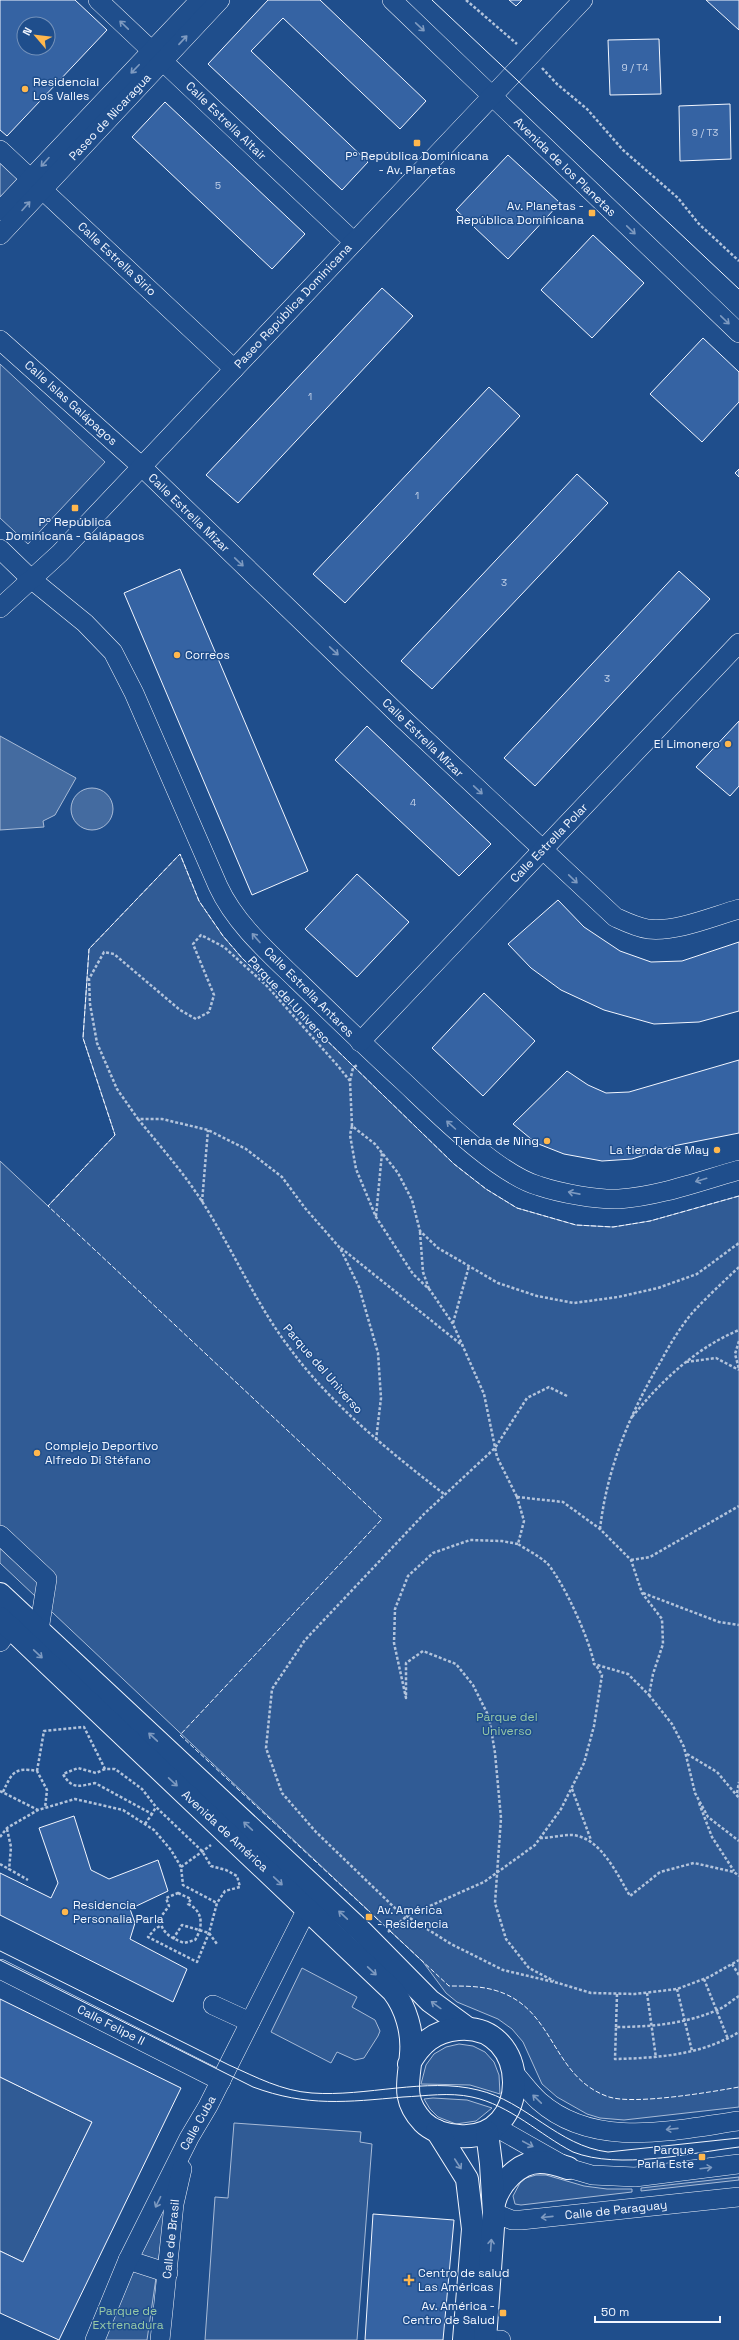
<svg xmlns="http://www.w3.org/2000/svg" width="739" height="2340" font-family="'Space Grotesk',sans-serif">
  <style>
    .built { fill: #305b95; stroke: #a8bbd7 }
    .water { fill: #446ba0; stroke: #a8bbd7 }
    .building { fill: #3563a3; stroke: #f2f6ff; fill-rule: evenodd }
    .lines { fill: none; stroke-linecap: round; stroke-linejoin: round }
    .minor-casing { stroke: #f2f6ff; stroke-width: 20 }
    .major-casing { stroke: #f2f6ff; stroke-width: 24 }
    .path { stroke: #b3c4dc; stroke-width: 2.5; stroke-dasharray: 3 2; stroke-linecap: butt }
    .minor { stroke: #1f4e8c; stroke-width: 19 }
    .major { stroke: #1f4e8c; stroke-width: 22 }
    .tram { stroke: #f2f6ff; stroke-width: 1 }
    .fence { stroke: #f2f6ff; stroke-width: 1; stroke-dasharray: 5 2; stroke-linecap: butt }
    .oneway { stroke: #7e9ac0 }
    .poi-dot { fill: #ffb74d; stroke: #1f4e8c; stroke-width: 1.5 }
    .labels { text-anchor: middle; stroke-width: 3; stroke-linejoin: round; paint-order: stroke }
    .number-label { font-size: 10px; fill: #c3d1e8 }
    .poi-label { font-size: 12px; fill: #f2f6ff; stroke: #1f4e8c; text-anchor: start }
    .street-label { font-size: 12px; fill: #f2f6ff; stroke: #1f4e8c }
    .park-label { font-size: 12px; fill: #97c8a6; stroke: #1f4e8c }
  </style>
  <rect width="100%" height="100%" fill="#1f4e8c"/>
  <g class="built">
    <path d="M0 152 31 181 0 214Z"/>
    <path d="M0 364 105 462 28 544 0 518Z"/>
    <path d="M180 854 199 901 223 936 242 958 454 1164 486 1189 517 1208 576 1225 613 1227 650 1221 739 1196V2107L624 2120 600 2118 587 2114 557 2097 542 2084 523 2042 512 2029 498 2019 457 2002 446 1993 423 1962 0 1563V1161L48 1206 115 1135 83 1038 89 949Z"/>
    <path d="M302 1968 357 1997 352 2007 375 2020 380 2031 378 2036 364 2058 355 2060 337 2052 331 2063 271 2032Z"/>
    <path d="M459 2044 473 2046 485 2052 494 2062 499 2075 500 2094 470 2085 421 2084 426 2065 434 2054 446 2047Z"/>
    <path d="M0 2077 92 2122 23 2262 0 2251Z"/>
    <path d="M433 2098 467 2100 492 2108 476 2121 456 2124 438 2117 430 2109 424 2099Z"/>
    <path d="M234 2123 361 2132 360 2142 372 2144 357 2340H205L215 2197 228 2198Z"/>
    <path d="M536 2175H546L584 2186 607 2189H632V2192L521 2205 515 2204 513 2196 520 2183 526 2178Z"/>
    <path d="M739 2177V2180L641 2191V2188Z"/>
    <path d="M169 2188 147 2340H95Z"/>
  </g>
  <g class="water">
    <path d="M0 736 76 778 55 815 43 821 44 827 0 830Z"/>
    <circle cx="92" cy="809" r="21"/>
  </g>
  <g class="building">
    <path d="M0 0H75L107 30 7 136 0 130ZM24 24H48V48H24Z"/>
    <path d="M268 0H320L426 101 400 129 283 18 251 51 368 162 342 190 208 64Z"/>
    <path d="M509 0H522L516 6Z"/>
    <path d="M706 0H739V30Z"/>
    <path d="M659 39 661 94 610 95 608 40Z"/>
    <path d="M165 102 305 234 272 269 132 137Z"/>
    <path d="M730 104 731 159 680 161 679 106Z"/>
    <path d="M508 155 560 203 508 259 456 210Z"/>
    <path d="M593 235 644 283 592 338 541 290Z"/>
    <path d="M382 288 413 316 238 503 206 475Z"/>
    <path d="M703 338 739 372V402L702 442 650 394Z"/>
    <path d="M489 387 520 416 345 603 313 574Z"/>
    <path d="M739 469V477L735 473Z"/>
    <path d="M577 474 608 503 432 689 401 661Z"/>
    <path d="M180 569 308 871 252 895 124 593Z"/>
    <path d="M679 571 710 599 535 786 504 758Z"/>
    <path d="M739 721V786L730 796 696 767Z"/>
    <path d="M367 726 491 844 459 876 335 760Z"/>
    <path d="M357 874 409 922 357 977 305 929Z"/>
    <path d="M558 900 584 927 620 951 651 962 682 961 739 942V1011L699 1022 654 1024 604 1010 561 990 531 968 508 944Z"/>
    <path d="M484 993 535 1041 483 1096 432 1048Z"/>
    <path d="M739 1060V1133L673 1146 632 1159 602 1161 564 1154 536 1143 513 1124 567 1071 588 1085 606 1093 629 1092Z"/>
    <path d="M74 1816 91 1870 109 1879 158 1860 168 1891 130 1909 135 1923 130 1939 187 1969 173 2002 0 1915V1873L51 1898 58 1883 39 1828Z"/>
    <path d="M0 1999 181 2088 59 2340 0 2313V2251L23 2262 92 2122 0 2077Z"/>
    <path d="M373 2214 454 2220 443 2340H365Z"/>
  </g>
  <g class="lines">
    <defs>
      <g id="minor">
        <path d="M98 0 354 242"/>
        <path d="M392 0 739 333"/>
        <path d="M0 150 234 369"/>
        <path d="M0 211 200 0"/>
        <path d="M0 235 220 0"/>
        <path d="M0 340 141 466 401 717 615 917C626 922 636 927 648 929 677 932 711 917 739 909"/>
        <path d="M0 549 31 579 85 623 113 652 134 693 218 886C235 923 268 952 297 980 332 1014 367 1048 403 1081 436 1112 497 1174 539 1186 560 1193 597 1200 619 1199 660 1196 700 1181 739 1170"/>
        <path d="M0 608 60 553 583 0"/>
        <path d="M360 1042 739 643"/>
        <path d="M0 1535 47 1579 39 1630"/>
        <path d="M0 1642 18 1616"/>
        <path d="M0 1969 221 2081"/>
        <path d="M213 2005 250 2022"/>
        <path d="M515 2074C523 2083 530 2093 539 2101 594 2150 674 2130 739 2121"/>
        <path d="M494 2126 568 2168 592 2175 635 2177 739 2164"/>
        <path d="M494 2213 512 2220H521L739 2197"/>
        <path d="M128 2260 168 2273"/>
        <path d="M95 2340 128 2260 189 2138 208 2106 307 1909"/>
        <path d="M160 2340 174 2204 182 2169"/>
        <path d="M485 2340H501"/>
      </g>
      <g id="major">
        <path d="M0 1594 361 1931 430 2001 467 2028"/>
        <path d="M0 1618 393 1991C406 2008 413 2032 411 2054 409 2081 401 2099 423 2122 432 2131 446 2135 459 2136 533 2142 532 2022 458 2029 434 2031 420 2044 409 2064"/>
        <path d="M437 2131 467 2179 473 2229 464 2340"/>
        <path d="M494 2203C499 2184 518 2162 540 2162 550 2162 559 2165 568 2168"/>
        <path d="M485 2340 494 2213 491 2164 487 2132"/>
      </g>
    </defs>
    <use href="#minor" class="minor-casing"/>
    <use href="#major" class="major-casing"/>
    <g class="path">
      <path d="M466 0 517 44"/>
      <path d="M542 68 557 84 587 109 623 150 678 198 699 224 739 261"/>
      <path d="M350 1081 353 1068 357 1065"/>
      <path d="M138 1119C160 1146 184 1173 203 1203 233 1250 255 1302 288 1346 331 1405 388 1450 444 1494"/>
      <path d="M352 1126 350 1135 356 1169 376 1217 413 1274 430 1290 453 1324 484 1394 497 1457 517 1497"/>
      <path d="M202 1202 208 1130"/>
      <path d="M376 1216 382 1153"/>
      <path d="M420 1232 423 1272 429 1289"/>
      <path d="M341 1248 463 1346"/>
      <path d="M453 1323 469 1266"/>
      <path d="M739 1341 735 1354 739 1369"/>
      <path d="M686 1362 716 1358 739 1370"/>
      <path d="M567 1396 549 1387 527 1398 495 1448 424 1514 305 1640 272 1689 266 1748 282 1793 316 1832 397 1910 451 1944 503 1970 558 1983 591 1993 635 1994 677 1989 709 1977 739 1960"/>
      <path d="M632 1417C662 1380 696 1348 739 1330"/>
      <path d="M376 1440 381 1398 378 1353 359 1287 340 1248 305 1208 282 1177 246 1149 208 1130 162 1119H138L117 1089 97 1043 90 1004 89 979 104 952 114 954 180 1010 196 1019 209 1012 214 995 193 944 201 935 224 947 267 986 338 1066 350 1081 352 1126 375 1144 398 1173 412 1200 420 1231 438 1248 498 1283 537 1296 574 1303 618 1297 658 1288 697 1274 739 1243"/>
      <path d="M517 1497 563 1502 600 1529 631 1560 642 1593 662 1619 663 1644 653 1674 649 1695 628 1674 594 1664C590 1640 563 1581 547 1563 539 1556 527 1550 518 1544L524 1521Z"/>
      <path d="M600 1529C607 1468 630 1413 661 1361 670 1344 681 1326 693 1312 707 1297 723 1282 739 1267"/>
      <path d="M518 1544 502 1541 470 1540 433 1553 408 1576 395 1609 394 1643 406 1698V1663L423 1651 456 1664 473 1685 489 1717 495 1753 501 1818 495 1903 506 1939 529 1968 554 1981"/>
      <path d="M631 1560 650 1557 739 1506"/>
      <path d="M643 1593 719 1622 739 1625"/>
      <path d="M649 1695 672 1724 684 1747 695 1793 708 1817 739 1841"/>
      <path d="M687 1754 717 1772 739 1798"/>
      <path d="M105 1769 96 1773 78 1768 63 1774C72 1790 80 1786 95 1783L152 1814 156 1807"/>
      <path d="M37 1771 44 1731 84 1727 105 1769H115L142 1789 156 1807 202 1851 211 1866 226 1870 237 1876 240 1887 225 1891 217 1903"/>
      <path d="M572 1789 591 1840"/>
      <path d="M0 1791 38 1810"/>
      <path d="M3 1792C12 1772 15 1767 37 1771L47 1790 45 1808"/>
      <path d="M737 1793 739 1782"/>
      <path d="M699 1803 712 1837 734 1871"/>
      <path d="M145 1824 152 1814"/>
      <path d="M7 1829 11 1847 9 1870"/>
      <path d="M0 1837 7 1828 38 1810 75 1799 123 1810 154 1830 171 1850 181 1867 183 1885 217 1903 209 1933 197 1962 148 1937 155 1929 160 1926"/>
      <path d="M540 1838C550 1838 561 1835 571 1835 600 1836 617 1874 630 1896L660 1872 694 1863 734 1872 739 1876"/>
      <path d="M0 1864 28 1880"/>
      <path d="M181 1867 211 1845"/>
      <path d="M178 1893 191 1899 188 1904C204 1911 203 1928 195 1940L184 1943C171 1938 161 1933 160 1918L169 1906 166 1898Z"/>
      <path d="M388 1932 407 1916 484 1882 535 1845 561 1809 584 1763 594 1726 602 1675 596 1665"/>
      <path d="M173 1939 182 1925 209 1933 217 1944"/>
      <path d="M732 1964 739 1975"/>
      <path d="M704 1979 728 2039"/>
      <path d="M677 1989 692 2051"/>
      <path d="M647 1993 656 2058"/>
      <path d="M739 1996C731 2001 724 2008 715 2011 684 2024 649 2027 616 2027L615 2059C657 2058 702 2055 739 2032"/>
      <path d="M616 2027 617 1994"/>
    </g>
    <use href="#minor" class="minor"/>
    <use href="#major" class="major"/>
    <g class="tram">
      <path d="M432 0 739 289"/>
      <path d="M0 1951 229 2065C256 2077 282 2091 312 2093 366 2097 426 2077 478 2090 526 2101 558 2146 608 2152L739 2138"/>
      <path d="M0 1960 253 2087C307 2107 347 2102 403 2097 426 2096 449 2092 472 2097 510 2105 540 2135 573 2152 619 2170 690 2153 739 2147"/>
    </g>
    <path class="fence" d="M739 1196 650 1221 613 1227 576 1225 517 1208 486 1189 454 1164 242 958 223 936 199 901 180 854 89 949 83 1038 115 1135 48 1206 382 1519 180 1735 449 1986C464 1986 480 1986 494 1990 556 2007 550 2077 609 2097 635 2105 711 2092 739 2087"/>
  </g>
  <defs><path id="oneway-shaft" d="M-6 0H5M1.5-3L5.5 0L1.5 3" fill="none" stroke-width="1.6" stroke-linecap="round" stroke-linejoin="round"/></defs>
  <g class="oneway">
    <use href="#oneway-shaft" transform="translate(124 25) rotate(-136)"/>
    <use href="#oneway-shaft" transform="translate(420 27) rotate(43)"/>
    <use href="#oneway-shaft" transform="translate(183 40) rotate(-47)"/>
    <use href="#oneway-shaft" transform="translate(135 69) rotate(134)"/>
    <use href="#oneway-shaft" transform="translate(45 162) rotate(132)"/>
    <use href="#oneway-shaft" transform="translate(26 206) rotate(-48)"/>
    <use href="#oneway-shaft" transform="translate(631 230) rotate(44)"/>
    <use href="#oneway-shaft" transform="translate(725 320) rotate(44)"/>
    <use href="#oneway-shaft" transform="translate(239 562) rotate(44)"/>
    <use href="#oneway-shaft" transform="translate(334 651) rotate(43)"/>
    <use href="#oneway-shaft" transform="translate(478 790) rotate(43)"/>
    <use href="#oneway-shaft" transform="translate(573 879) rotate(44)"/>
    <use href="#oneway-shaft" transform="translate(256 938) rotate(-131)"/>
    <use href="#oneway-shaft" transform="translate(451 1125) rotate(-138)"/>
    <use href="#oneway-shaft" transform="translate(701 1180) rotate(163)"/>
    <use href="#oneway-shaft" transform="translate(574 1193) rotate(-169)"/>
    <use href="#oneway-shaft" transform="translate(38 1654) rotate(43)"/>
    <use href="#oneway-shaft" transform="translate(153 1737) rotate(-137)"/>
    <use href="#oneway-shaft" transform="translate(173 1782) rotate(43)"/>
    <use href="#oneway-shaft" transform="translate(248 1826) rotate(-137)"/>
    <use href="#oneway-shaft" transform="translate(278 1881) rotate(43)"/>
    <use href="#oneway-shaft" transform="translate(343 1915) rotate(-137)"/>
    <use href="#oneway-shaft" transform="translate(372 1971) rotate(43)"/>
    <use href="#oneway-shaft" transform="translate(436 2005) rotate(-144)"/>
    <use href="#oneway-shaft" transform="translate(537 2099) rotate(-136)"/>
    <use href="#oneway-shaft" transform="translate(672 2129) rotate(174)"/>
    <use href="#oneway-shaft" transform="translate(528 2144) rotate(28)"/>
    <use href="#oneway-shaft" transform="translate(458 2164) rotate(57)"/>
    <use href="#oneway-shaft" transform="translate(706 2168) rotate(-7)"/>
    <use href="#oneway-shaft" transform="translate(158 2202) rotate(116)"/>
    <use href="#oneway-shaft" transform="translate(547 2217) rotate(174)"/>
    <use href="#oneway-shaft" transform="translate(491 2245) rotate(-86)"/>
  </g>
  <g class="poi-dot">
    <circle cx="25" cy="89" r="4"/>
    <rect x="413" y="139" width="8" height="8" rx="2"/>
    <rect x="588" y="209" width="8" height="8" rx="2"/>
    <rect x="71" y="504" width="8" height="8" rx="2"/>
    <circle cx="177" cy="655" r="4"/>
    <circle cx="728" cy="744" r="4"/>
    <circle cx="547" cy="1141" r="4"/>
    <circle cx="717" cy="1150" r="4"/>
    <circle cx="37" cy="1453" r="4"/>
    <circle cx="65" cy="1912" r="4"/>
    <rect x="365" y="1913" width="8" height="8" rx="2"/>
    <rect x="698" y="2153" width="8" height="8" rx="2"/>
    <path d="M407 2274h4v4h4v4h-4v4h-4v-4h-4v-4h4z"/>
    <rect x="499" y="2309" width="8" height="8" rx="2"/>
  </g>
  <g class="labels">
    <g class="number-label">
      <text x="635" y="71">9 / T4</text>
      <text x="705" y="136">9 / T3</text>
      <text x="218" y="189">5</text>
      <text x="310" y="400">1</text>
      <text x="417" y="499">1</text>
      <text x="504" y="586">3</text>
      <text x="607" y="682">3</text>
      <text x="413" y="806">4</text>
    </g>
    <g class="poi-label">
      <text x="33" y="86">Residencial<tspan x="33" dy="14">Los Valles</tspan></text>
      <text x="417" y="160" text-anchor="middle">Pº República Dominicana<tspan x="417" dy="14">- Av. Planetas</tspan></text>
      <text x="584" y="210" text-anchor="end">Av. Planetas -<tspan x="584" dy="14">República Dominicana</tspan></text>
      <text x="75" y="526" text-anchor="middle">Pº República<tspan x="75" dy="14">Dominicana - Galápagos</tspan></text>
      <text x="185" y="659">Correos</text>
      <text x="720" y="748" text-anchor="end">El Limonero</text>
      <text x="539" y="1145" text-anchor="end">Tienda de Ning</text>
      <text x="709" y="1154" text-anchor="end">La tienda de May</text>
      <text x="45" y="1450">Complejo Deportivo<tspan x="45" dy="14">Alfredo Di Stéfano</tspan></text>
      <text x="73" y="1909">Residencia<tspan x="73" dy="14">Personalia Parla</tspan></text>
      <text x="377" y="1914">Av. América<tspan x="377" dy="14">- Residencia</tspan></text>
      <text x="694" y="2154" text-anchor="end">Parque<tspan x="694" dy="14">Parla Este</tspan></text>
      <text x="418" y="2277">Centro de salud<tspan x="418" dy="14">Las Américas</tspan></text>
      <text x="495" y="2310" text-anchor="end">Av. América -<tspan x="495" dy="14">Centro de Salud</tspan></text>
    </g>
    <g class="street-label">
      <text transform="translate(110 117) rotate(-47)" y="4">Paseo de Nicaragua</text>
      <text transform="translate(226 121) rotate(44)" y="4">Calle Estrella Altair</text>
      <text transform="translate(565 167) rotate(44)" y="4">Avenida de los Planetas</text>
      <text transform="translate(117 259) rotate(43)" y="4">Calle Estrella Sirio</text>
      <text transform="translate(293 306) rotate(-47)" y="4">Paseo República Dominicana</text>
      <text transform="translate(71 403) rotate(42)" y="4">Calle Islas Galápagos</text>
      <text transform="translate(189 513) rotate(44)" y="4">Calle Estrella Mizar</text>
      <text transform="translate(423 738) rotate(44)" y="4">Calle Estrella Mizar</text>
      <text transform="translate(549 843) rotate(-46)" y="4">Calle Estrella Polar</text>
      <text transform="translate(309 992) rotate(45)" y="4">Calle Estrella Antares</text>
      <text transform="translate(289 1000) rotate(47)" y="4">Parque del Universo</text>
      <text transform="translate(323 1369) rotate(49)" y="4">Parque del Universo</text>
      <text transform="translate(225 1831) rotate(43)" y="4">Avenida de América</text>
      <text transform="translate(111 2025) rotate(27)" y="4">Calle Felipe II</text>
      <text transform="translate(198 2123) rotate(-61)" y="4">Calle Cuba</text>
      <text transform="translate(616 2210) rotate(-6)" y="4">Calle de Paraguay</text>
      <text transform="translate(171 2239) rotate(-84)" y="4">Calle de Brasil</text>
    </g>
    <g class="park-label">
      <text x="507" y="1721">Parque del<tspan x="507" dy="14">Universo</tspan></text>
      <text x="128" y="2315">Parque de<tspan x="128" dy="14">Extrenadura</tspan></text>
    </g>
  </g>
  <g transform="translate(36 36) rotate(298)"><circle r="19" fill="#1f4e8c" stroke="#7391ba"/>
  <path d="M0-3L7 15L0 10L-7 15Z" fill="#ffb74d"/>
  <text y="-6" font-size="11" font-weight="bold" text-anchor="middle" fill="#f2f6ff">N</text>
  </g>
  <path d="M595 2316v6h125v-6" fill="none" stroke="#f2f6ff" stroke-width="2"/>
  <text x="601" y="2316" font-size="12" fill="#f2f6ff" stroke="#1f4e8c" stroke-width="3" paint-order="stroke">50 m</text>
</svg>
